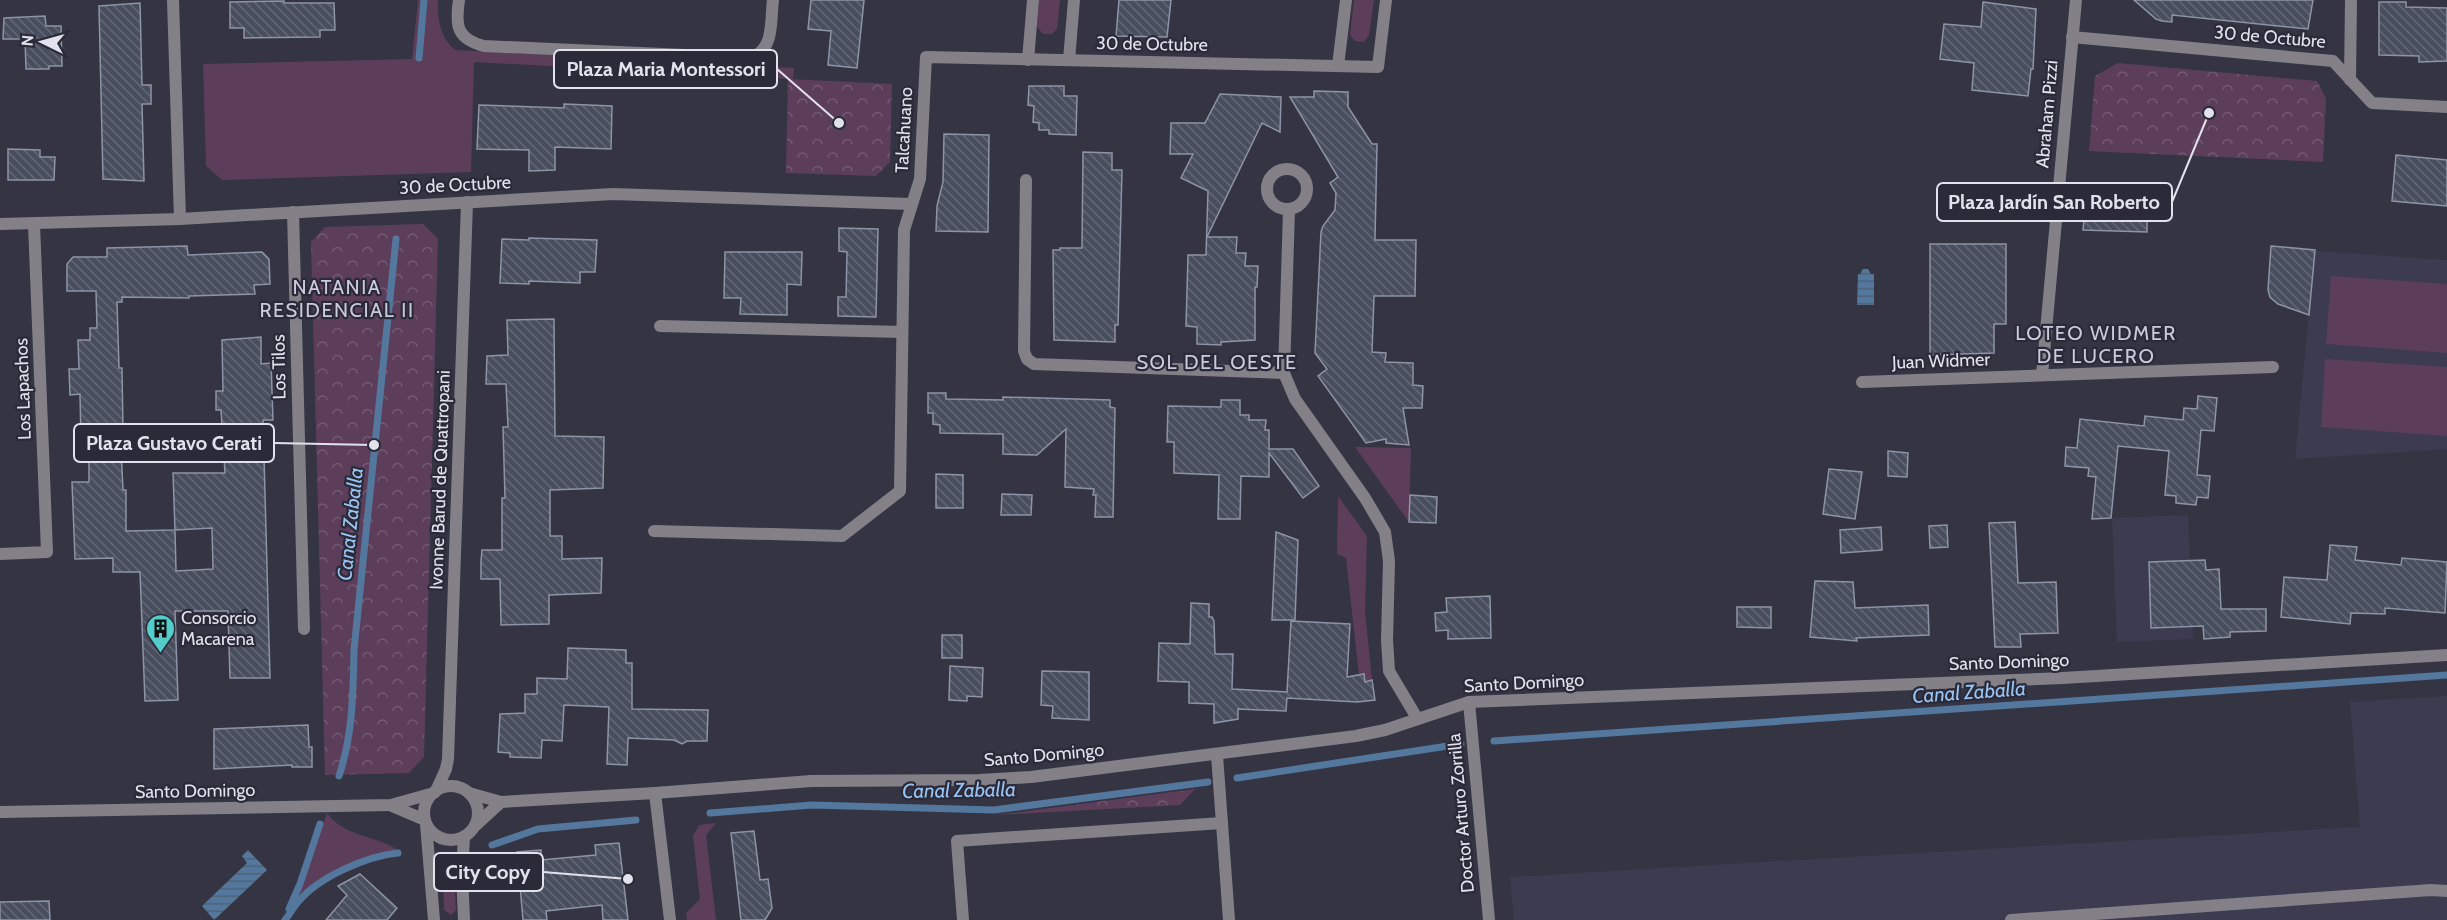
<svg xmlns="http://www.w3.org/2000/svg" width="2447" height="920" font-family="Cabin,sans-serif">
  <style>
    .built { fill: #3c3b50 }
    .grass { fill: #5c3e5b }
    .park { fill: url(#park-crowns) }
    .water { fill: url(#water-rules) }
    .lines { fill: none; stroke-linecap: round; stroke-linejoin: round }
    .stream { stroke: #54789d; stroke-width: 7 }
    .building { fill: url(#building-back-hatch); stroke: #8d94a5; stroke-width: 1.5; fill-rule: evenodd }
    .minor { stroke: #848088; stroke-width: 12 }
    .labels { text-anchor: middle; stroke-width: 4.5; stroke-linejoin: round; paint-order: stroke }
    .street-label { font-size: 18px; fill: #e2e2ec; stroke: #2b2a39 }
    .poi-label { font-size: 18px; fill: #e2e2ec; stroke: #2b2a39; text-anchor: start }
    .neighbourhood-label { font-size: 20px; letter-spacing: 1.5px; fill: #cbc9dd; stroke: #2b2a39 }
    .water-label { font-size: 20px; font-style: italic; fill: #99c5f4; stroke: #2b2a39 }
    .leader { fill: none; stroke: #e2e2ec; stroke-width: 2 }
    .callout-dot { fill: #e2e2ec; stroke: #2b2a39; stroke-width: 2 }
    .callout { fill: #2b2a39; stroke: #e2e2ec; stroke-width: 2 }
    .callout-label { font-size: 20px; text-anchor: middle; font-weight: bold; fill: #e2e2ec }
  </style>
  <defs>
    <pattern id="park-crowns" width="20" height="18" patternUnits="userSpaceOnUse" patternTransform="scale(1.5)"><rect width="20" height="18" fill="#5c3e5b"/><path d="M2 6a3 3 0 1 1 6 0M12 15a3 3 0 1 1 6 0" fill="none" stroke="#735a73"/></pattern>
    <pattern id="water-rules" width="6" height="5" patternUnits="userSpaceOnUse" patternTransform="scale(1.5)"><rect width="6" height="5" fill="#54789d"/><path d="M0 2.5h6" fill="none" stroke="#4d6176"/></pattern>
    <pattern id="building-back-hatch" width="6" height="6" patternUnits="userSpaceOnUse" patternTransform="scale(1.5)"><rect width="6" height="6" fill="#494e5e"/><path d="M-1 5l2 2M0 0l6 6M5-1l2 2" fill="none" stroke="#636775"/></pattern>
  </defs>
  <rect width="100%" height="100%" fill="#353443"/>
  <g class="built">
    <path d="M2315 251 2447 260V449L2295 459Z"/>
    <path d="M2188 515 2193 639 2117 642 2112 518Z"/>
    <path d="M2447 696V920H1514L1510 877 2360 827 2350 702Z"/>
  </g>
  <g class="grass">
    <path d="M418 0H438C437 18 440 38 455 50L794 68 793 79 474 62 471 172 222 180 206 166 203 64 412 59Z"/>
    <path d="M1039 0H1060L1057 29 1052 34H1043L1037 27Z"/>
    <path d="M1354 0H1374L1369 35 1364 42 1355 41 1350 35Z"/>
    <path d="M2331 276 2447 284V353L2326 344Z"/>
    <path d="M2325 359 2447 367V436L2321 427Z"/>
    <path d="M1355 447 1411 448 1409 522Z"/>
    <path d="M1338 496 1367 536 1365 612 1372 680 1365 682 1359 675 1346 558 1337 554Z"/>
    <path d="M327 813C344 837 375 835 398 850 359 857 326 871 297 898Z"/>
    <path d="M716 823 706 835 716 920H687L686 913 700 899 693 836 699 825Z"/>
    <path d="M447 851 453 855 456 910 451 915 444 910 442 856Z"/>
  </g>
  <g class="park">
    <path d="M2118 63 2317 81 2326 99 2323 162 2089 151 2095 76Z"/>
    <path d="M788 79 892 84 890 162 876 176 786 173Z"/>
    <path d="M423 224 438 239 424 757 409 773 325 775 311 242 325 227Z"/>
    <path d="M1195 789 1180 805 996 815Z"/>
  </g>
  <g class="water">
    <path d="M1863 269H1868L1871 274H1874V305H1857L1858 274H1860Z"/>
    <path d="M248 850 267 870 214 920 202 906 247 863 242 856Z"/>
  </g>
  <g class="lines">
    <g class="stream">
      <path d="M419 58 424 0"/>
      <path d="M1494 741 2447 675"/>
      <path d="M339 776C353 734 353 693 354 650L396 239"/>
      <path d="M1237 778 1461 744"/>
      <path d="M710 813 812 805 994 810 1208 782"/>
      <path d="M492 845 538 829 636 820"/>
      <path d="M289 909 300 884 320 824"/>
      <path d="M285 920C290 914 294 906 299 901 319 877 367 856 398 853"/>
    </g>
  </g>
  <g class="building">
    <path d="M811 0H864L857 68 828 65 831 31 808 29Z"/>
    <path d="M1119 0H1171L1167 37 1116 36Z"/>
    <path d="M2134 0H2313L2308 29 2172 15V22L2162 21 2156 19Z"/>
    <path d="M284 1V3H334L335 30H320V37L244 38V28H230V2Z"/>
    <path d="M1983 2 2036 9 2033 69H2031L2028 96 1972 90 1974 63 1940 59 1944 24 1981 27Z"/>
    <path d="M2379 2H2406V7L2447 8V61L2419 62V56L2379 55Z"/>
    <path d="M140 3 142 85H151V104H142L144 181 103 179 99 6Z"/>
    <path d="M45 16 46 26H61L62 66H49V69H26L25 39H3L4 18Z"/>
    <path d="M1029 86H1064V96H1077L1076 135 1049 134V130H1039V123L1033 122 1034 106 1028 105Z"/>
    <path d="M1314 91 1348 92V107L1372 144H1377L1375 240H1416L1415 296H1374L1372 352 1386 353 1385 362 1413 363V385L1423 386 1422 408H1403L1409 445 1386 443V439L1366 443 1318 376 1327 369 1315 353 1321 232 1323 226 1335 210 1336 193 1330 183 1338 177 1290 97H1314Z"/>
    <path d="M1220 94 1281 97 1280 132 1262 123 1207 237H1237L1236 253H1246L1245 266H1258L1257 287H1255V340L1221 342V345L1197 344V327L1186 326 1188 255H1206L1208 191 1181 178 1193 154H1170L1171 123H1205Z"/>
    <path d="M564 104 612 106 611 149 555 147V170L529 171V150L477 149 479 105 564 108Z"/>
    <path d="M944 134 989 135 988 232 936 231 937 206 943 182Z"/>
    <path d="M8 149 40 150V157H55L54 180H8Z"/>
    <path d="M1083 152 1112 153V170H1122L1118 325H1115V342L1054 340 1053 250H1060V248H1082Z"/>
    <path d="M2396 155 2447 160V206L2392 201Z"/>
    <path d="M2103 190 2131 191V208L2147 209V232L2083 230 2085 209H2097V200H2102Z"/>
    <path d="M839 228 878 229 876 317 838 316V297H846L847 252 839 251Z"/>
    <path d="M529 238 597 240 595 272H580V283L529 281V284L500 283 502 239 529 240Z"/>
    <path d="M1930 244H2006V324H1994V353L1930 355Z"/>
    <path d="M187 246 188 255 262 252 269 259 270 284 254 285 255 294 189 296V298L122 297V302H117L119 368H122L123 428H135V449H121L123 490H126V531L175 530 173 473H225L221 410H216V391H223L222 340 261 337V364L271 363 273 420H263L270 678H230L228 611H175L178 700 145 701 140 572H113V558L75 559 72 482H89V441H81L80 394 70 395 69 369H79L78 340H90V328H97L96 291H67V264L73 257H107V248ZM212 528 213 569 176 571 175 530Z"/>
    <path d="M2271 246 2315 250 2309 315 2278 304 2270 297 2268 290Z"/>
    <path d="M725 252H802L801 285 787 284V315L740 314 741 298H724Z"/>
    <path d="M554 319 555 436 604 437 603 488 550 490V536H562V559L602 558 601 593 549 595V624L501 625 500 579H481V561L482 550H502V498H505L503 427H508L506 384H486L487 356 508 355 507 320Z"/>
    <path d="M928 393H946V399L1003 400V397L1110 400V407L1115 408 1113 517H1095L1096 495H1093L1094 489 1065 487 1066 429 1037 455 1003 454V434L940 433V425L933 424V413H928Z"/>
    <path d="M2198 396 2217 398 2214 431 2201 430 2197 475 2210 476 2208 498 2197 497 2196 505 2176 503V496L2165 495 2169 451 2118 446 2111 518 2092 519 2096 477 2088 476 2089 468 2065 466 2066 447 2077 448 2080 419 2144 426 2145 416 2183 420 2184 408 2197 409Z"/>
    <path d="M1221 400H1240V415H1249V420H1266L1265 430H1269V449H1293L1319 486 1303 498 1269 453V477L1241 476 1240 519H1218L1219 475 1174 473V442H1167L1168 406 1221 407Z"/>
    <path d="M1888 451 1908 453 1907 477 1888 476Z"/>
    <path d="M1829 469 1862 472 1855 519 1823 514Z"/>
    <path d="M936 474 963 475V508H936Z"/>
    <path d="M1002 494 1032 495 1031 515H1001Z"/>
    <path d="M1410 495 1437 497 1436 523 1409 522Z"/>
    <path d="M2015 522 2018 583 2056 582 2058 633 2020 634 2021 647H1995L1989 523Z"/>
    <path d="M1947 525 1948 547 1930 548 1929 526Z"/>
    <path d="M1881 527 1882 550 1841 553 1840 530Z"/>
    <path d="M1276 532 1298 540 1295 620H1272Z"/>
    <path d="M2330 545 2357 547 2355 560 2401 565 2402 558 2447 562 2445 613 2385 608V614L2351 613 2350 624 2281 617 2284 577 2327 580Z"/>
    <path d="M2205 560 2206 570 2219 569 2221 609H2266V631L2230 632V637L2204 639 2203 626 2151 628 2149 562Z"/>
    <path d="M1815 581 1853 582 1855 608 1928 605 1929 635 1856 638 1857 641 1810 637Z"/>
    <path d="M1490 596 1491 638 1448 639V630L1436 631 1435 613 1447 612 1446 598Z"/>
    <path d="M1191 603 1209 604V617H1212L1214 621 1215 654H1233L1232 689 1287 692 1291 621 1350 624 1347 677 1364 674 1365 682 1372 680 1375 700 1357 702 1287 698 1286 711 1238 709V719L1214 723V704L1189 703V682L1158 681 1159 643 1190 644Z"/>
    <path d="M1737 607H1771V628L1737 627Z"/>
    <rect x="942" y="635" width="20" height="23"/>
    <path d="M568 648 626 650V663H632V709L708 710 707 741H687L682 744 674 740 628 738 627 765 607 764 609 707 564 705 562 741 542 740 541 758 510 757V753L498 752 500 714 525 713V694H537V678L567 679Z"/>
    <path d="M950 666 983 668 982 697 967 696V701L949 700Z"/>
    <path d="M1042 671 1089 672V720L1052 718 1053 706 1041 705Z"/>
    <path d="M308 725 309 747H312V767H292V765L214 769V729Z"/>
    <path d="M754 831 760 880 768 879 772 908 765 920H741L731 833Z"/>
    <path d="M619 843 628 920H603L602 905 546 911 547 920H523L517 852 541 850V860L596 855 595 845Z"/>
    <path d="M360 874 397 908 387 920H326L347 895 338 886Z"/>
    <path d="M49 901 50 920H0V902Z"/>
  </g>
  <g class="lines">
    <g class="minor">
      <path d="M173 0 180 219"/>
      <path d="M459 0C455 26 457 39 484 46L751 58C775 48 770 23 773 0"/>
      <path d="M2072 37 2333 61 2372 103 2447 107"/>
      <path d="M1028 60 1033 0"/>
      <path d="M1069 60 1074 0"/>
      <path d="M1338 66 1346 0"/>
      <path d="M2350 80 2351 0"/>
      <circle cx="1287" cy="189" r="20"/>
      <path d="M1026 180 1024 351 1027 359 1034 364 1284 373"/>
      <path d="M1289 210 1284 373 1295 399 1365 498 1385 532 1389 561 1387 640 1389 671 1417 718"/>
      <path d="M293 212 304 629"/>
      <path d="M0 224 180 219 613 194 911 204"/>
      <path d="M660 326 902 332"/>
      <path d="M2042 375 2076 0"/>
      <path d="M1862 382 2273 367"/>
      <path d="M654 531 842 536 900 491 904 230 920 179 926 57 1378 67 1386 0"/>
      <path d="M0 554 47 552 34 224"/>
      <path d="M1469 702 1489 920"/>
      <path d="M1217 755 1229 920"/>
      <circle cx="451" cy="813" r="27"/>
      <path d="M436 791 446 769 448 759 467 202"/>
      <path d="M469 793 501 802 655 793 811 781 979 780 1031 777 1356 736 1385 730 1469 702 2063 678 2447 655"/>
      <path d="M655 793 670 920"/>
      <path d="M392 806 425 820"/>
      <path d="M0 812 391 805 434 793"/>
      <path d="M426 824 434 920"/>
      <path d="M476 825 501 802"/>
      <path d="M464 837 462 872 464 920"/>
      <path d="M963 920 957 841 1222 823"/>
      <path d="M2011 920 2431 890 2447 891"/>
    </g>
  </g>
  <defs>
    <symbol id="building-pin" viewBox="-11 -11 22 30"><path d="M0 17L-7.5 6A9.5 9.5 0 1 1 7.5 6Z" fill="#53cdc9" stroke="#2b2a39"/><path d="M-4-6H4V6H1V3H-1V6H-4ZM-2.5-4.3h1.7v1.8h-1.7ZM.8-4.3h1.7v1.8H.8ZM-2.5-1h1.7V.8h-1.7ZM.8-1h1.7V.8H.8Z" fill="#111"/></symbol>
  </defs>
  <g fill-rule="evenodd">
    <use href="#building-pin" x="144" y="612" width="33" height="45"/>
  </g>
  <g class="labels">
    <g class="street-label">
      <text transform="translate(2270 37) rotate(5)" y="6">30 de Octubre</text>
      <text transform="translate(1152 44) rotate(1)" y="6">30 de Octubre</text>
      <text transform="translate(2047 114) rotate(-85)" y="6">Abraham Pizzi</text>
      <text transform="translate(904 130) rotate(-87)" y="6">Talcahuano</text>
      <text transform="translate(455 185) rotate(-3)" y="6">30 de Octubre</text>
      <text transform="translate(1941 361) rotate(-2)" y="6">Juan Widmer</text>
      <text transform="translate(279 367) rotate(-91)" y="6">Los Tilos</text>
      <text transform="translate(23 389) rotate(-92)" y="6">Los Lapachos</text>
      <text transform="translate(440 480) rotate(-88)" y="6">Ivonne Barud de Quattropani</text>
      <text transform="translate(2009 662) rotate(-2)" y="6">Santo Domingo</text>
      <text transform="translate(1524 683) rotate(-3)" y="6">Santo Domingo</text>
      <text transform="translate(1044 755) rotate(-5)" y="6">Santo Domingo</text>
      <text transform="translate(195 791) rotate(-1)" y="6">Santo Domingo</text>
      <text transform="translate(1461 813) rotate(-95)" y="6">Doctor Arturo Zorrilla</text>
    </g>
    <g class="poi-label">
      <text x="181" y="624">Consorcio<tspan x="181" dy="21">Macarena</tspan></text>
    </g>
    <g class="neighbourhood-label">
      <text x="337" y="294">NATANIA<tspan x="337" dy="23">RESIDENCIAL II</tspan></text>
      <text x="2096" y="340">LOTEO WIDMER<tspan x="2096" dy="23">DE LUCERO</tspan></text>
      <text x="1217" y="369">SOL DEL OESTE</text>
    </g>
    <g class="water-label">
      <text transform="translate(350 524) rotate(-84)" y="7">Canal Zaballa</text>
      <text transform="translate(1969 692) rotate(-4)" y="7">Canal Zaballa</text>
      <text transform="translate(959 790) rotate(-1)" y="7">Canal Zaballa</text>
    </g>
  </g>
  <path class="leader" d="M839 123L777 69M2209 113L2172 202M374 445L274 443M628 879L543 872"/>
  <g class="callout-dot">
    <circle cx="839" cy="123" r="6"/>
    <circle cx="2209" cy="113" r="6"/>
    <circle cx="374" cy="445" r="6"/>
    <circle cx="628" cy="879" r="6"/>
  </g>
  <g class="callout">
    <rect x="554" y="50" width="223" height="38" rx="6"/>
    <rect x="1937" y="183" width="235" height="38" rx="6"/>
    <rect x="74" y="424" width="200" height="38" rx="6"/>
    <rect x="434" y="853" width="109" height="38" rx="6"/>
  </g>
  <g class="callout-label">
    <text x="666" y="76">Plaza Maria Montessori</text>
    <text x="2054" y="209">Plaza Jardín San Roberto</text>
    <text x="174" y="450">Plaza Gustavo Cerati</text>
    <text x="488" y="879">City Copy</text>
  </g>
  <g transform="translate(42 42) rotate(275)" stroke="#2b2a39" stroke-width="4.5" paint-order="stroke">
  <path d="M0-4.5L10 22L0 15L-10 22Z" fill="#e2e2ec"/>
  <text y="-9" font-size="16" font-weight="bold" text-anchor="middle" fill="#e2e2ec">N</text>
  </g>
</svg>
